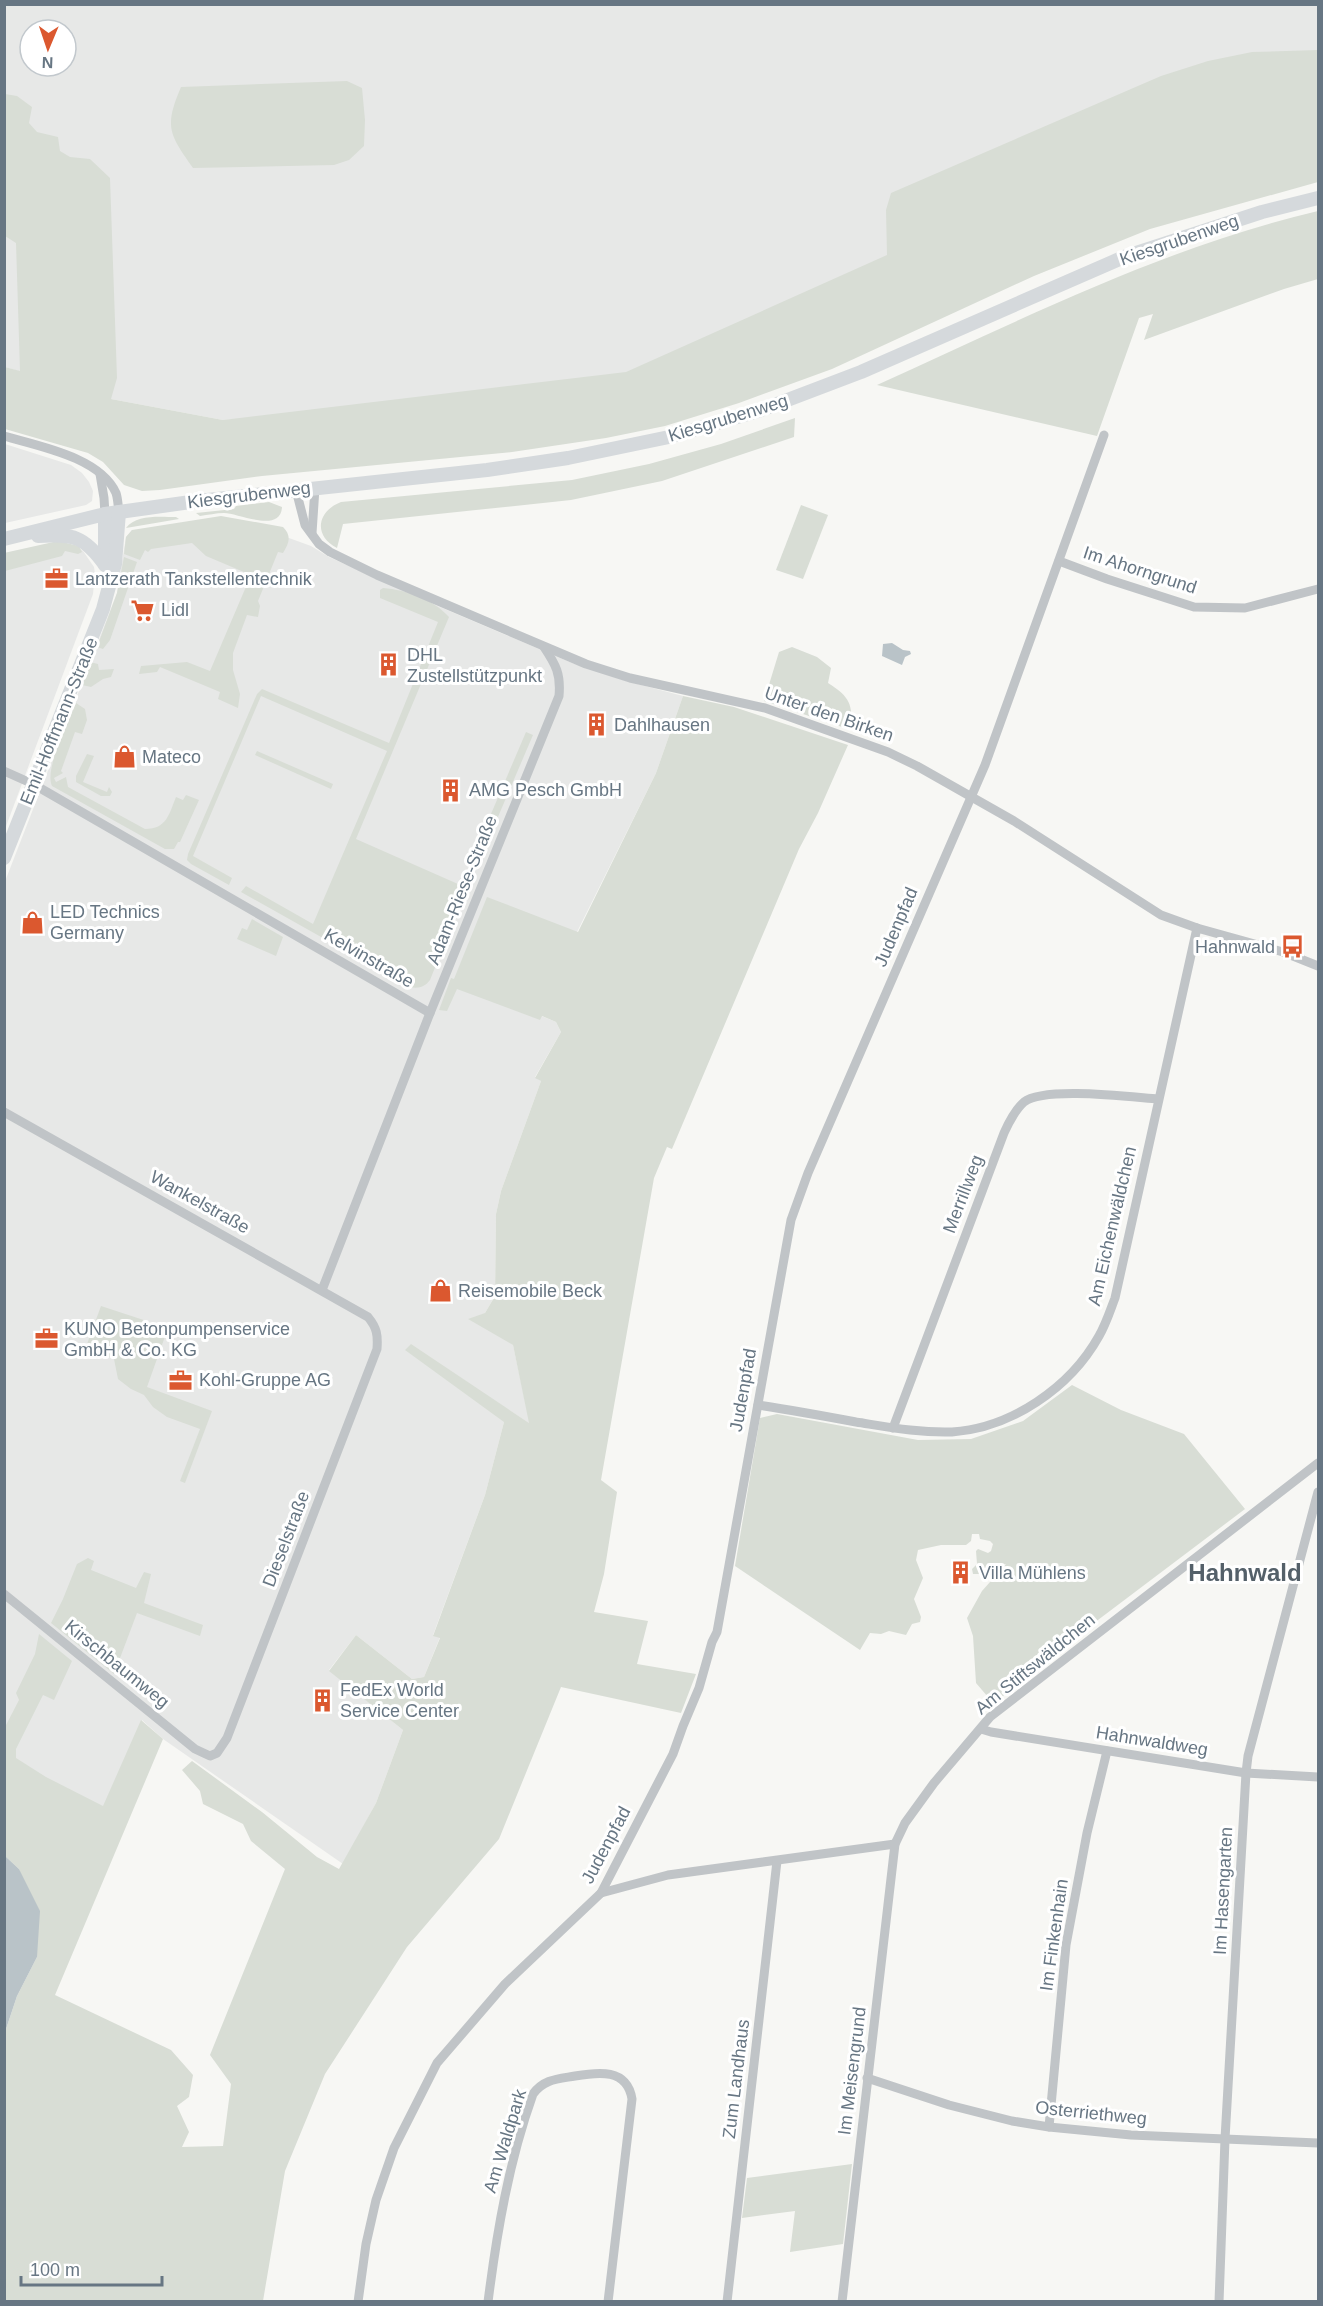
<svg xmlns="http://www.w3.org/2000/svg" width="1323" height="2306" font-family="Arial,sans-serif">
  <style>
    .built { fill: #e7e8e7; fill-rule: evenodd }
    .green { fill: #d8ddd5 }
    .water { fill: #b9c3c8 }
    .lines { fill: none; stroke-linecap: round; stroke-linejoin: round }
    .street { stroke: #c0c4c7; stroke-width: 9 }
    .secondary { stroke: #d5d9dc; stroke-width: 14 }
    .labels { text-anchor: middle; stroke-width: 6; stroke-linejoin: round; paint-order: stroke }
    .street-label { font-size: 18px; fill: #677683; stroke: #fff }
    .poi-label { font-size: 18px; fill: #677683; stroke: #fff; text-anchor: start }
    .district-label { font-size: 24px; font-weight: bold; fill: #546069; stroke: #fff }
  </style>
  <rect width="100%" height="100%" fill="#f7f7f4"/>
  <g class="built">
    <path d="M4 5H1318V89L624 400 223 420 111 399 5 367ZM30 30H66V66H30Z"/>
    <path d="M5 444 71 465 82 473 89 482 93 491 92 501 86 505 5 523Z"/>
    <path d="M132 530 274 534 289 538 311 546 329 557 440 607 572 663 626 681 683 696 656 773 577 932 454 980 556 1022 561 1032 535 1077 541 1081 501 1191 496 1214 495 1296 485 1313 513 1345 530 1424 506 1408 504 1422 485 1495 433 1635 440 1637 424 1677 412 1679 356 1635 329 1670 403 1730 376 1803 343 1864 163 1739 142 1720 84 1850 5 1819 4 884 117 593 126 537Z"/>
    <path d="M75 546 83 551 94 567 95 574 93 594 5 829V555Z"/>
  </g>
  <g class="green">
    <path d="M1318 50V182L1150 229 1034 276 832 369 739 403 665 426 606 438 512 452 262 476 160 490 142 491 124 485 103 462 88 453 5 429V367L20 371 16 243 5 236V94L17 96 32 107 29 123 37 132 58 137 60 151 70 157 90 159 110 178 117 378 111 399 223 420 626 372 887 255 886 210 891 193 1161 76 1208 61 1252 52Z"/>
    <path d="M347 81 362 88 365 120 364 146 349 160 334 165 193 168C169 134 164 127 181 87Z"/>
    <path d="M1318 211V279L1284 289 1144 340 1153 314 1139 318 1097 436 877 385C1021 320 1164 247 1318 211Z"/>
    <path d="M795 418 794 437 662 481 571 500 343 524 337 548C313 536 317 511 341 502L572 480 649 464 721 444Z"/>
    <path d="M269 502 282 507C281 534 238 513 224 513 216 513 208 515 200 516L196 513 234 509 236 506Z"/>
    <path d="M801 505 828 515 803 579 776 570Z"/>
    <path d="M221 516 283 527C292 536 289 543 283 553L278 552 258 601 260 606 258 617 247 615 233 653V670L240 694 238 708 218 699 220 692 160 667 157 672 139 674 141 666 187 662 210 671 251 575 206 556 192 543 151 549 148 552 145 550 140 560 124 554 126 537 132 530Z"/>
    <path d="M176 517 179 519 126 528C136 514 160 517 176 517Z"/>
    <path d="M58 541 79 546 82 552 78 554 65 551 62 556 5 571 4 553Z"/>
    <path d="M124 557 137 562 110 640 103 649 97 647 117 593Z"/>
    <path d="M383 588C407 590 433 599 449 617L356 839 467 888 430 980C425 987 418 989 410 987L241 892 246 886 313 924 387 751 261 696 193 856 232 878 229 885 191 864 187 860 188 854 257 694 262 689 389 743 438 622 380 598V590Z"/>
    <path d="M792 647 817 657 831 668 828 683C850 697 853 704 851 730L764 701 779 652Z"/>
    <path d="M90 662 98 664 99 670 114 669 111 677 103 679 91 687 82 685Z"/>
    <path d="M683 696 734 707 848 745 818 813 799 849 672 1149 667 1147 654 1178 601 1480 617 1492 604 1574 594 1612 648 1621 637 1664 696 1674 681 1713 561 1687 499 1839 407 1947 325 2074 285 2171 263 2301H5V2032L17 1996 37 1957 19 1869 5 1856V1727L19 1700 16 1693 35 1654 39 1634 72 1661 54 1700 43 1695 16 1749V1758L46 1777 103 1806 141 1720 163 1739 55 1995 171 2050 193 2075 189 2097 177 2106 189 2132 182 2147 223 2146 231 2084 210 2055 285 1869 251 1841 243 1824 203 1804 200 1791 182 1770 192 1761 262 1812 317 1857 339 1869 376 1803 403 1730 329 1671 356 1635 412 1679 424 1677 440 1638 433 1636 485 1495 504 1422 405 1350 411 1344 529 1423 513 1345 468 1319 485 1313 495 1296 496 1214 501 1191 541 1081 535 1078 561 1032 556 1022 542 1016 540 1020 457 989 447 1011 439 1010 451 978 454 979 487 897 578 932 656 773Z"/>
    <path d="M76 703 85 709 87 720 82 734 75 732 61 771 63 773 54 778 56 782 66 777 68 787 145 829C167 829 169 814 176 797L183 800 186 795 199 800 180 842H178L174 849H165L52 786C44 769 69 721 76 703Z"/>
    <path d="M526 732 533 735 480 859 473 856Z"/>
    <path d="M257 751 333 784 331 789 255 755Z"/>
    <path d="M87 754 94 756 83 782 107 792 109 787 112 792 110 796H101L76 782V776Z"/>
    <path d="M252 919 283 937 276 956 237 939 242 928 247 930Z"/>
    <path d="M101 1306 168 1328 147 1387 212 1411 185 1483 180 1481 200 1429 167 1417 153 1407 144 1395 131 1389 118 1379 114 1359 87 1344Z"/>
    <path d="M1072 1385 1121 1410 1184 1434 1245 1509 1037 1666 994 1704 976 1683 973 1636 967 1618 982 1591 1006 1564 989 1567 979 1574H973L972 1569 977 1564 976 1551 978 1549 988 1553 991 1551 993 1544 990 1541 980 1539 979 1534H972L971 1541 966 1545H941L918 1550 916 1560 923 1578 914 1599 921 1617 920 1622 912 1624 906 1635 889 1631 881 1634 870 1633 860 1650 735 1566 760 1418 777 1414 918 1440 971 1439 1023 1421Z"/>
    <path d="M88 1558 94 1561 91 1570 136 1588 144 1572 151 1574 144 1603 203 1625 200 1636 137 1613 114 1674 51 1623 63 1599 77 1564Z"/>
    <path d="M852 2164 843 2244 790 2252 795 2211 742 2218 747 2178Z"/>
  </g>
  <g class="water">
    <path d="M892 643 903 650 910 651 911 654 905 657 902 665 882 656 883 644Z"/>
    <path d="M5 1856 19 1869 40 1911 37 1957 17 1996 5 2032Z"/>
  </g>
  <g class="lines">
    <g class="street">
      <path d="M4 436C38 446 100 457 116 493 118 499 118 506 119 512"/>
      <path d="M100 474 104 498 105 514"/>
      <path d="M296 490 305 525 319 544 330 552 377 575 586 664 630 678 765 708 888 752 917 766 1014 821 1161 915 1197 928 1283 952 1318 966"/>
      <path d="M312 533 315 488"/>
      <path d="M1059 561 1107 579 1194 607 1245 608 1318 589"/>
      <path d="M4 771 33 784 430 1013"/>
      <path d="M4 1112 368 1317C377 1328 378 1335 377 1349L227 1738 217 1753 210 1756 195 1749 4 1594"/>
      <path d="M322 1290 430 1013 559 696C561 674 556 665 544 647"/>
      <path d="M758 1405C791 1410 824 1416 856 1422 888 1427 919 1433 952 1432 1011 1428 1070 1388 1099 1336 1106 1324 1110 1311 1115 1298L1197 928"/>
      <path d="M893 1428 1004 1133C1009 1122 1015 1110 1024 1102 1044 1086 1131 1097 1158 1099"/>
      <path d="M981 1729 991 1732 1246 1773 1318 1777"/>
      <path d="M601 1893 668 1875 895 1844"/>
      <path d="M867 2078 949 2105 1012 2121 1049 2127 1131 2135 1318 2143"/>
      <path d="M1049 2127 1066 1945 1087 1833 1107 1751"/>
      <path d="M358 2302 366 2244 376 2200 394 2148 437 2063 505 1984 601 1893 673 1754 683 1726 699 1688 712 1642 717 1632 791 1220 808 1173 985 765 1104 435"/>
      <path d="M488 2302C497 2231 509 2161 533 2094 544 2079 558 2079 575 2076 598 2072 627 2068 632 2099L608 2302"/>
      <path d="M727 2302 777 1861"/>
      <path d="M842 2302 895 1844 905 1823 934 1783 990 1717 1318 1463"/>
      <path d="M1219 2302 1225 2139 1246 1773 1248 1756 1318 1492"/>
    </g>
    <g class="secondary">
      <path d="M105 514V565"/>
      <path d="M38 536C74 534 84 536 105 565"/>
      <path d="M4 539 105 514 198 501 487 470 568 458 669 437 761 410 861 372 1124 257 1262 212 1318 198"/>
      <path d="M4 858 103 609 115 564 119 512"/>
    </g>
  </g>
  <defs>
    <symbol id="office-bare" viewBox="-9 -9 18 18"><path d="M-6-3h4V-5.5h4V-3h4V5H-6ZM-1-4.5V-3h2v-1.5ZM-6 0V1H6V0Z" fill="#db582f" stroke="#fff" stroke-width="2.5" paint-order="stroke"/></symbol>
    <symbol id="supermarket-bare" viewBox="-9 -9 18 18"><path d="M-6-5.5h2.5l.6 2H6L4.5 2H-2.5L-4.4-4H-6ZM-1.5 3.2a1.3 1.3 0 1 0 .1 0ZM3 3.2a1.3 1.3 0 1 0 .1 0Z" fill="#db582f" stroke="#fff" stroke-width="2.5" paint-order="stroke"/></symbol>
    <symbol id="building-bare" viewBox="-9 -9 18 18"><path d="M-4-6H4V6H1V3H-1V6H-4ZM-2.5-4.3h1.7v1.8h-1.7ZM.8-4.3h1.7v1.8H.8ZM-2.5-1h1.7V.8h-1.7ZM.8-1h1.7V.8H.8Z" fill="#db582f" stroke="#fff" stroke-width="2.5" paint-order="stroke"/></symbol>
    <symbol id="shop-bare" viewBox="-9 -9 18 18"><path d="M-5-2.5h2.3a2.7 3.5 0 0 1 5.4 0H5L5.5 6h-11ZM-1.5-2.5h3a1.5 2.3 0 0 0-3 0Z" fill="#db582f" stroke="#fff" stroke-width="2.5" paint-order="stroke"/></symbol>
    <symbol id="bus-bare" viewBox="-9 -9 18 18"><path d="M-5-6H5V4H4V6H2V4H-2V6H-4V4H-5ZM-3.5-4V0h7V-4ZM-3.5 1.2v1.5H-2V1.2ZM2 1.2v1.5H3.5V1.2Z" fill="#db582f" stroke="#fff" stroke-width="2.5" paint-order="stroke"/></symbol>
  </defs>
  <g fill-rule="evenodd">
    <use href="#office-bare" x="40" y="562" width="33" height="33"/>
    <use href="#supermarket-bare" x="126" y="594" width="33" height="33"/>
    <use href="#building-bare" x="372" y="648" width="33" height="33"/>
    <use href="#building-bare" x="580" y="708" width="33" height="33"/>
    <use href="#shop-bare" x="108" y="740" width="33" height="33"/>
    <use href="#building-bare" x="434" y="774" width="33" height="33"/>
    <use href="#shop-bare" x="16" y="906" width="33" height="33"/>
    <use href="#bus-bare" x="1276" y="930" width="33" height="33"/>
    <use href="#shop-bare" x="424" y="1274" width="33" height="33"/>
    <use href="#office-bare" x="30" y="1322" width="33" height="33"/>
    <use href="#office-bare" x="164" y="1364" width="33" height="33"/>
    <use href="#building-bare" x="944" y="1556" width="33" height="33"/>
    <use href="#building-bare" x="306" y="1684" width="33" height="33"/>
  </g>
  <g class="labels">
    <g class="street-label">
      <text transform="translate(1179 240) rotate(-19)" y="6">Kiesgrubenweg</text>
      <text transform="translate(728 418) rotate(-17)" y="6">Kiesgrubenweg</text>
      <text transform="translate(249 495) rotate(-7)" y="6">Kiesgrubenweg</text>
      <text transform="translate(1140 570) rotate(18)" y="6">Im Ahorngrund</text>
      <text transform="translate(829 714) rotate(19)" y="6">Unter den Birken</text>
      <text transform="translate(59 721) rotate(-68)" y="6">Emil-Hoffmann-Straße</text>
      <text transform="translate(462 890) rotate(-68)" y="6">Adam-Riese-Straße</text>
      <text transform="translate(896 927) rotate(-67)" y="6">Judenpfad</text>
      <text transform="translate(369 958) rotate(30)" y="6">Kelvinstraße</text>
      <text transform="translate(963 1194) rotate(-69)" y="6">Merrillweg</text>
      <text transform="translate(200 1202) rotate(29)" y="6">Wankelstraße</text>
      <text transform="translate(1112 1226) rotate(-77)" y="6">Am Eichenwäldchen</text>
      <text transform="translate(743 1390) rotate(-80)" y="6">Judenpfad</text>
      <text transform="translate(286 1539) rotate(-69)" y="6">Dieselstraße</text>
      <text transform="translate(117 1664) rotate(39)" y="6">Kirschbaumweg</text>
      <text transform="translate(1035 1664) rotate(-39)" y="6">Am Stiftswäldchen</text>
      <text transform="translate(1152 1741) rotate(9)" y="6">Hahnwaldweg</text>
      <text transform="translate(606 1845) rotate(-62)" y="6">Judenpfad</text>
      <text transform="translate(1223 1891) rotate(-87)" y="6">Im Hasengarten</text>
      <text transform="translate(1054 1935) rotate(-82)" y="6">Im Finkenhain</text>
      <text transform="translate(852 2071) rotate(-83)" y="6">Im Meisengrund</text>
      <text transform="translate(736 2079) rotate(-83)" y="6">Zum Landhaus</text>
      <text transform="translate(1091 2113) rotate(6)" y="6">Osterriethweg</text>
      <text transform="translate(505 2141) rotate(-73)" y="6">Am Waldpark</text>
    </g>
    <g class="poi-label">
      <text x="75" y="585">Lantzerath Tankstellentechnik</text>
      <text x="161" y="616">Lidl</text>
      <text x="407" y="661">DHL<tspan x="407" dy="21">Zustellstützpunkt</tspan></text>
      <text x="614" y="731">Dahlhausen</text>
      <text x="142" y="763">Mateco</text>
      <text x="469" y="796">AMG Pesch GmbH</text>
      <text x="50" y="918">LED Technics<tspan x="50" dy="21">Germany</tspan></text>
      <text x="1275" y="953" text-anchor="end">Hahnwald</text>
      <text x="458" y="1297">Reisemobile Beck</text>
      <text x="64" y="1335">KUNO Betonpumpenservice<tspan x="64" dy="21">GmbH &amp; Co. KG</tspan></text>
      <text x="199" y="1386">Kohl-Gruppe AG</text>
      <text x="979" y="1579">Villa Mühlens</text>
      <text x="340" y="1696">FedEx World<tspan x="340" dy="21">Service Center</tspan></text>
    </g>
    <g class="district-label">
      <text x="1245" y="1581">Hahnwald</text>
    </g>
  </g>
  <rect width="1323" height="2306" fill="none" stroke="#677683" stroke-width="12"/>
  <g transform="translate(48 48) rotate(182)"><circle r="28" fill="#ffffff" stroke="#c2c8cd" stroke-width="1.5"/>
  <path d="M0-4.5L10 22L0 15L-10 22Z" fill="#db582f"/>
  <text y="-9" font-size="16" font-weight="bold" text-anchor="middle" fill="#677683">N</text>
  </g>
  <path d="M21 2276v9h141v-9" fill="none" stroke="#677683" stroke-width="3"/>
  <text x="30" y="2276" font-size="18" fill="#677683" stroke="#ffffff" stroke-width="4.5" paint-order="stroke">100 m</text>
</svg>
